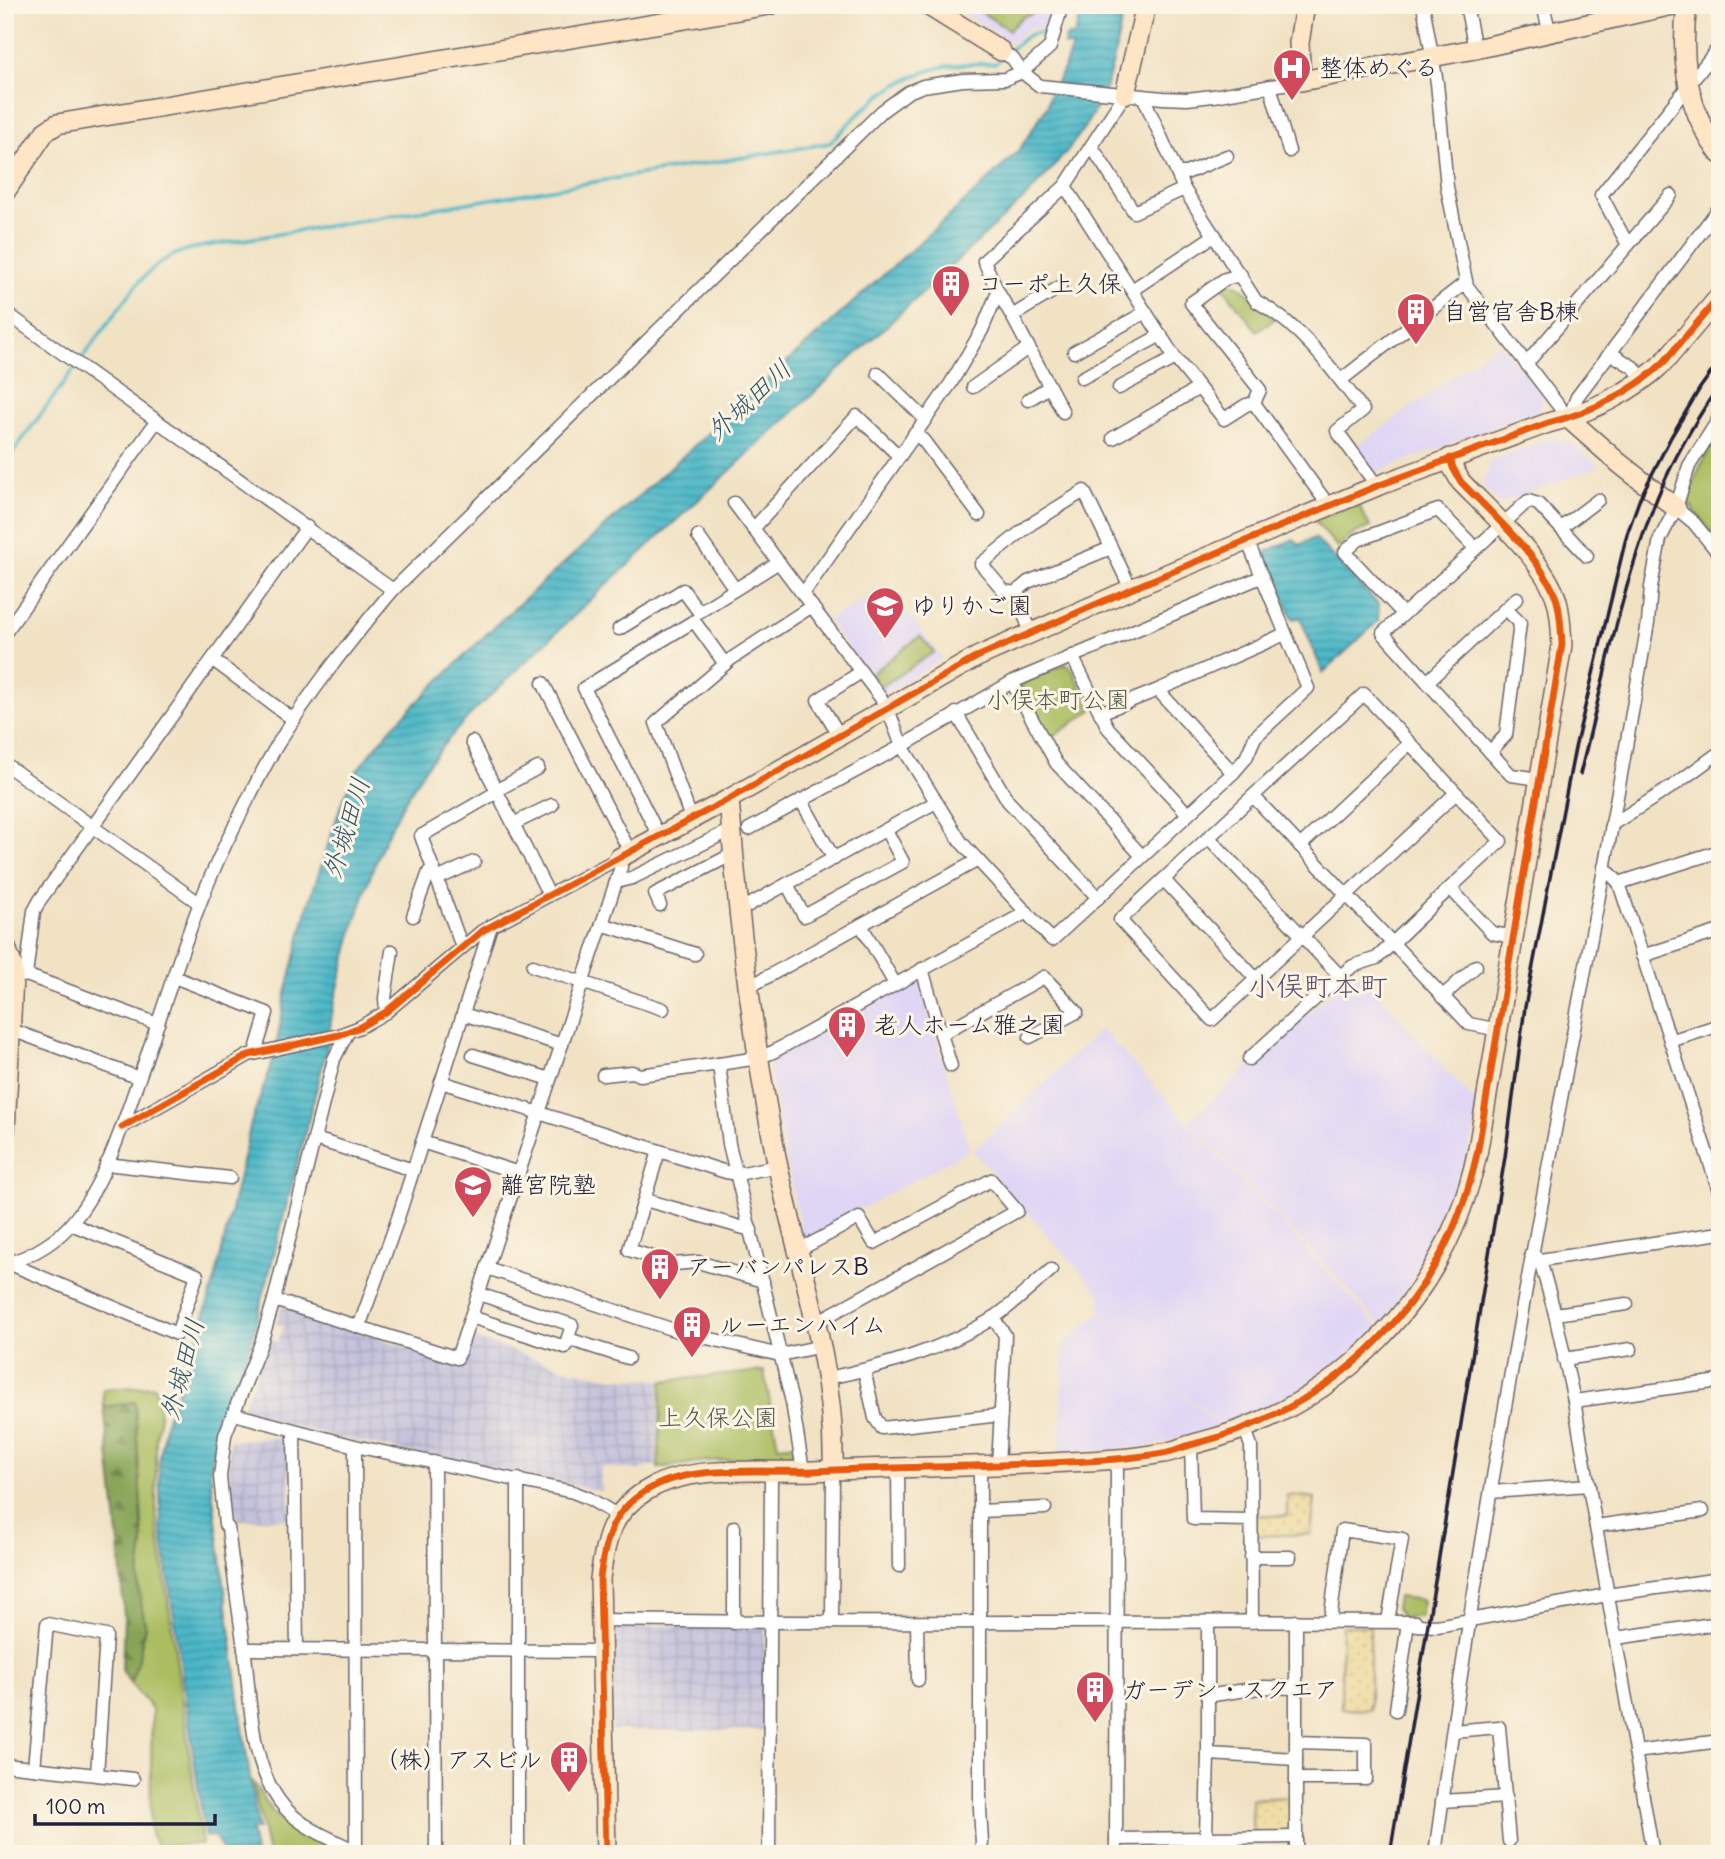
<svg xmlns="http://www.w3.org/2000/svg" width="1725" height="1859" font-family="Delius,'Klee One',sans-serif">
  <style>
    .built { fill: #dfd5f5 }
    .industrial { fill: url(#industrial-grid) }
    .green { fill: #aabd61; stroke: #66704e; stroke-width: 2 }
    .forest { fill: url(#forest-firs); stroke: #546349; stroke-width: 2 }
    .sand { fill: url(#sand-dots); stroke: #887e6c; stroke-width: 2 }
    .water { fill: url(#water-rules); stroke: #376d82; stroke-width: 2 }
    .lines { fill: none; stroke-linecap: round; stroke-linejoin: round }
    .stream { stroke: #4cb8c8; stroke-width: 3.5 }
    .street-casing { stroke: #6a656b; stroke-width: 15 }
    .secondary-casing { stroke: #6a656b; stroke-width: 22 }
    .street { stroke: #fff; stroke-width: 12 }
    .secondary { stroke: #fee5c5; stroke-width: 19 }
    .rail { stroke: #22223b; stroke-width: 3.5 }
    .cycleway-casing { stroke: #fcf5e5; stroke-width: 11 }
    .cycleway { stroke: #e8590c; stroke-width: 7 }
    .labels { text-anchor: middle; stroke-width: 6; stroke-linejoin: round; paint-order: stroke }
    .poi-label { font-size: 24px; fill: #22223b; stroke: #fcf5e5; text-anchor: start }
    .park-label { font-size: 24px; fill: #525848; stroke: #fcf5e5 }
    .water-label { font-size: 26px; font-style: italic; fill: #31566c; stroke: #fcf5e5 }
    .quarter-label { font-size: 28px; fill: #5f4d72; stroke: #fcf5e5 }
  </style>
  <defs>
    <pattern id="industrial-grid" width="8" height="8" patternUnits="userSpaceOnUse" patternTransform="scale(1.75)"><rect width="8" height="8" fill="#c3c1db"/><path d="M0 4h8M4 0v8" fill="none" stroke="#a7a6bd"/></pattern>
    <pattern id="forest-firs" width="22" height="20" patternUnits="userSpaceOnUse" patternTransform="scale(1.75)"><rect width="22" height="20" fill="#87a457"/><path d="M5 1l3.5 6h-7zM16 11l3.5 6h-7z" fill="#6e8549"/></pattern>
    <pattern id="sand-dots" width="8" height="8" patternUnits="userSpaceOnUse" patternTransform="scale(1.75)"><rect width="8" height="8" fill="#eeda9e"/><path d="M2 2h.1M6 6h.1" fill="none" stroke="#ccbb89" stroke-width="1.8" stroke-linecap="round"/></pattern>
    <pattern id="water-rules" width="6" height="5" patternUnits="userSpaceOnUse" patternTransform="scale(1.75)"><rect width="6" height="5" fill="#4cb8c8"/><path d="M0 2.5h6" fill="none" stroke="#3f95a4"/></pattern>
  </defs>
  <rect width="100%" height="100%" fill="#fcf5e5"/>
  <filter id="ink" filterUnits="userSpaceOnUse"><feTurbulence type="fractalNoise" baseFrequency=".0143" numOctaves="2"/><feDisplacementMap in="SourceGraphic" scale="14" xChannelSelector="R" yChannelSelector="G"/><feConvolveMatrix kernelMatrix="1 2 1 2 8 2 1 2 1" color-interpolation-filters="sRGB"/></filter>
  <filter id="wash" filterUnits="userSpaceOnUse"><feTurbulence type="fractalNoise" baseFrequency=".00686" numOctaves="4" result="noise"/><feDisplacementMap in="SourceGraphic" scale="28" xChannelSelector="R" yChannelSelector="G"/><feGaussianBlur stdDeviation="1.57" result="paint"/><feColorMatrix in="noise" values="0 0 0 0 0 0 0 0 0 0 0 0 0 0 0 0 0 1.4 0 .05"/><feComposite in="paint" operator="in"/></filter>
  <g filter="url(#wash)">
    <rect width="100%" height="100%" fill="#f1e2c4"/>
    <g class="built">
      <path d="M950 5H1055L1050 28H1029L1012 43Z"/>
      <path d="M1499 343 1544 397 1539 410 1376 472 1356 447Z"/>
      <path d="M1553 438 1571 443 1599 466 1500 504 1483 486 1490 461Z"/>
      <path d="M885 584 942 658 887 693 882 692 828 621 842 610 845 612Z"/>
      <path d="M1356 970 1478 1105 1465 1177 1434 1250 1404 1295 1381 1325 1189 1121Z"/>
      <path d="M918 979 970 1149 811 1237 802 1233 786 1160 769 1068 775 1058Z"/>
      <path d="M1101 1029 1380 1329 1357 1352 1271 1411 1227 1426 1151 1371 1225 1428 1149 1446 1114 1450 1060 1452 1064 1344 1099 1313 1150 1369 1100 1312 1101 1295 973 1151Z"/>
    </g>
    <g class="industrial">
      <path d="M282 1306 460 1365 470 1337 567 1369 614 1378 660 1380 656 1466H649L641 1470 601 1467V1491L335 1437 246 1412 243 1407 269 1339 277 1342 284 1326 276 1323Z"/>
      <path d="M287 1437 291 1518 237 1520 230 1481 229 1441Z"/>
      <path d="M765 1624 764 1730H612L610 1627Z"/>
    </g>
    <g class="green">
      <path d="M970 5H1044L1043 10 1022 17 1009 30Z"/>
      <path d="M1228 283 1239 285 1275 319 1257 331 1223 287Z"/>
      <path d="M1720 434V544L1688 502C1693 476 1705 456 1720 434Z"/>
      <path d="M1358 503 1370 527 1355 533 1338 548 1314 520Z"/>
      <path d="M920 636 934 652 881 687 871 674Z"/>
      <path d="M1066 664 1072 669 1092 710 1049 739 1021 688 1024 682Z"/>
      <path d="M764 1371 778 1446 795 1444 797 1458 707 1461 658 1468 662 1381Z"/>
      <path d="M155 1386 160 1415 156 1439V1514L202 1844 157 1846 150 1830 152 1709 130 1683 138 1662 145 1625 138 1586 143 1542 135 1403 104 1407 103 1389Z"/>
      <path d="M1398 1597 1423 1600 1420 1617H1402L1396 1608Z"/>
      <path d="M252 1780 272 1811 288 1827C297 1828 328 1848 340 1854H268Z"/>
    </g>
    <path class="forest" d="M135 1402 143 1542 138 1586 145 1625 138 1662 130 1683 122 1670 124 1618 119 1544 104 1407Z"/>
    <g class="sand">
      <path d="M1287 1495 1315 1498 1311 1534 1255 1536V1515L1287 1516Z"/>
      <path d="M1342 1626H1370V1710L1341 1709Z"/>
      <path d="M1290 1797 1292 1836H1253L1251 1799Z"/>
    </g>
    <g class="water">
      <path d="M1082 5H1125C1117 36 1114 72 1100 100 1082 137 1054 167 1027 196L601 590 469 716 445 743 424 770 403 804 385 839 369 880 353 929 333 1008 327 1048 251 1343C237 1387 214 1428 210 1474L246 1751 258 1829 251 1830 255 1854H225L214 1836 205 1837 161 1526 159 1463 165 1424 194 1349 216 1276 251 1123 274 1058 286 993 308 906 342 802 358 769 391 728 499 622 982 186 1019 150 1048 105 1049 96 1062 73 1072 47 1064 45 1066 37 1075 35Z"/>
      <path d="M1315 538 1379 605 1378 621 1323 673 1300 617 1293 620 1264 553 1294 539 1299 545Z"/>
    </g>
    <g class="lines">
      <g class="stream">
        <path d="M1009 51C1024 38 1030 29 1050 34"/>
        <path d="M5 463 134 288C153 265 171 252 200 247L830 143C864 107 892 79 942 67 959 63 979 64 996 63L1001 59"/>
      </g>
    </g>
  </g>
  <g filter="url(#ink)">
    <g class="lines">
      <defs>
        <g id="street">
          <path d="M1423 5 1437 83 1447 187 1467 286 1568 418"/>
          <path d="M1466 5 1475 49"/>
          <path d="M1543 5 1550 34"/>
          <path d="M1001 51 1013 59 1022 72 1040 86 1163 98 1187 99 1213 96 1301 81"/>
          <path d="M1270 86 1289 151"/>
          <path d="M1143 96 1184 189 1256 301C1302 326 1332 369 1363 410L1337 431 1377 486"/>
          <path d="M1092 147 1134 212 1184 189"/>
          <path d="M1177 173H1186L1227 156"/>
          <path d="M1065 186 1175 358 1224 419 1246 405 1254 403 1329 506"/>
          <path d="M1628 245 1671 195"/>
          <path d="M1241 275 1225 279 1191 303 1260 390 1254 403"/>
          <path d="M1132 290 1215 235"/>
          <path d="M998 292 1012 316 1060 287"/>
          <path d="M5 312 393 590"/>
          <path d="M1012 316 1063 412"/>
          <path d="M1074 352 1146 312"/>
          <path d="M1610 353 1633 367 1644 379"/>
          <path d="M1526 364 1628 245 1601 195 1720 46"/>
          <path d="M878 373 925 419"/>
          <path d="M1082 378 1161 335"/>
          <path d="M1341 380 1461 286H1467"/>
          <path d="M973 387 1028 348"/>
          <path d="M1119 388 1175 358"/>
          <path d="M1028 400 1049 387"/>
          <path d="M1569 418 1577 397 1720 207"/>
          <path d="M914 434 923 440 979 515"/>
          <path d="M1113 438 1199 388"/>
          <path d="M734 503 880 697 887 707 902 746 961 842 1052 940 1233 773 1246 758 1255 737 1308 688 1247 540"/>
          <path d="M1676 508 1694 523 1720 555"/>
          <path d="M1561 528 1598 500"/>
          <path d="M753 529 857 416 899 456"/>
          <path d="M698 536 735 589"/>
          <path d="M1015 593 1028 582 1111 548"/>
          <path d="M803 594 951 383 982 330 998 292 984 261 1065 186 1125 94"/>
          <path d="M1403 614 1345 552 1358 540 1438 510 1475 548"/>
          <path d="M619 629 683 590 699 612 779 562"/>
          <path d="M1031 632 1015 593 1004 591 981 564 1031 524 1084 491 1131 589"/>
          <path d="M5 633 156 422"/>
          <path d="M1072 656 1108 728 1188 814"/>
          <path d="M213 660 294 720"/>
          <path d="M1012 682 1056 763 1142 856"/>
          <path d="M1427 682 1517 598"/>
          <path d="M543 683 630 852"/>
          <path d="M956 713 1008 801 1098 898"/>
          <path d="M1100 713 1158 690"/>
          <path d="M835 728 818 700 861 672"/>
          <path d="M472 742 549 895"/>
          <path d="M1490 752 1506 735 1520 623 1506 609"/>
          <path d="M5 764 199 903"/>
          <path d="M1233 773 1158 690 1285 634"/>
          <path d="M1540 779 1511 775 1383 633 1528 501 1538 504 1587 556"/>
          <path d="M497 790 538 768"/>
          <path d="M1253 796 1120 920 1212 1020 1456 793"/>
          <path d="M801 800 834 859"/>
          <path d="M691 818 656 723 731 659 812 606"/>
          <path d="M513 824 552 805"/>
          <path d="M1611 825 1673 786 1720 752"/>
          <path d="M749 829 902 746 1012 682 1261 577"/>
          <path d="M886 830 903 862 804 916 787 884 936 802"/>
          <path d="M659 836 584 688 694 621 725 664"/>
          <path d="M1209 838 1340 976"/>
          <path d="M1300 846 1410 743"/>
          <path d="M1604 867 1619 883 1720 1194"/>
          <path d="M437 879 474 862"/>
          <path d="M1164 880 1256 979"/>
          <path d="M616 882 632 878 731 830"/>
          <path d="M1619 883 1720 851"/>
          <path d="M1450 888 1501 841 1364 694 1253 796 1469 1024 1499 1030"/>
          <path d="M660 905 655 894 733 854"/>
          <path d="M738 911 787 884"/>
          <path d="M413 916 429 872 434 869"/>
          <path d="M602 924 695 954"/>
          <path d="M861 925 895 984"/>
          <path d="M462 947 421 836 497 792"/>
          <path d="M1642 956 1720 931"/>
          <path d="M533 966 663 1009"/>
          <path d="M922 969 941 1034 1044 977 1077 1012 1030 1037"/>
          <path d="M26 975 34 911 40 900 307 527"/>
          <path d="M21 976 26 975 158 1024"/>
          <path d="M174 977 267 1013 255 1053"/>
          <path d="M749 987 978 860"/>
          <path d="M1442 997 1476 966"/>
          <path d="M386 1012 385 998 392 951"/>
          <path d="M463 1014 562 1045"/>
          <path d="M12 1030 139 1078"/>
          <path d="M348 1032 334 1059 274 1300 261 1343 225 1435 220 1477 225 1525 228 1528C233 1571 239 1613 245 1655 251 1705 250 1768 285 1808 305 1830 335 1840 362 1854"/>
          <path d="M941 1034 951 1066"/>
          <path d="M1670 1041 1720 1025"/>
          <path d="M473 1055 550 1079"/>
          <path d="M1249 1059 1340 976 1353 966 1377 958 1450 888 1492 933 1514 937"/>
          <path d="M603 1075 632 1072 640 1075 719 1064"/>
          <path d="M441 1082 726 1172 738 1174 778 1166"/>
          <path d="M122 1127 249 1055 339 1035 360 1027 386 1012 482 931 619 858 621 867 457 1358 274 1300"/>
          <path d="M315 1139 413 1170"/>
          <path d="M422 1142 519 1173"/>
          <path d="M659 1151 629 1250 674 1264 698 1262 763 1281"/>
          <path d="M106 1164 230 1178"/>
          <path d="M645 1200 751 1230"/>
          <path d="M799 1250 859 1218 874 1243 991 1180 1017 1211 817 1322"/>
          <path d="M1531 1254 1540 1260 1555 1314 1574 1401 1653 1854"/>
          <path d="M1540 1260 1720 1233"/>
          <path d="M8 1263 177 1334 197 1275 71 1224"/>
          <path d="M5 1264C33 1256 57 1242 75 1219 104 1183 122 1128 137 1084 166 1003 189 919 227 841 243 810 258 777 276 747 310 691 351 640 393 590L882 111 908 92 923 86 963 80 1005 79 1022 72 1050 47 1062 5"/>
          <path d="M487 1268 677 1331 780 1355 822 1346"/>
          <path d="M1555 1314 1627 1304"/>
          <path d="M471 1317 565 1347 572 1325 479 1294"/>
          <path d="M993 1318 1005 1335 998 1466"/>
          <path d="M359 1327 397 1221 491 926"/>
          <path d="M568 1339 628 1358"/>
          <path d="M1564 1359 1631 1349"/>
          <path d="M864 1370 875 1418 882 1428 1001 1415"/>
          <path d="M828 1378C885 1366 942 1350 992 1319 1013 1305 1032 1286 1051 1270"/>
          <path d="M1574 1401 1720 1381"/>
          <path d="M234 1414 355 1446 573 1492 588 1498 617 1515"/>
          <path d="M1245 1429 1251 1446 1252 1622"/>
          <path d="M294 1431 297 1649"/>
          <path d="M1191 1444 1193 1519 1251 1520"/>
          <path d="M355 1446 356 1851"/>
          <path d="M434 1462 436 1854"/>
          <path d="M898 1469 899 1566"/>
          <path d="M803 1471 792 1402 729 1144 719 1064 758 1058 773 1052 1027 912"/>
          <path d="M518 1479V1854"/>
          <path d="M1491 1492 1589 1485"/>
          <path d="M980 1511 1045 1508"/>
          <path d="M1596 1526 1703 1511"/>
          <path d="M734 1527V1623"/>
          <path d="M1251 1557H1290"/>
          <path d="M600 1620C869 1625 1139 1620 1408 1622H1416L1417 1625 1437 1626 1607 1595 1720 1579"/>
          <path d="M1330 1621 1342 1530 1402 1539 1388 1621"/>
          <path d="M832 1622 833 1470"/>
          <path d="M1208 1622V1754"/>
          <path d="M917 1623 918 1680"/>
          <path d="M1616 1638 1720 1623"/>
          <path d="M244 1649 601 1651"/>
          <path d="M1207 1696 1265 1687 1295 1688"/>
          <path d="M1396 1710 1408 1622"/>
          <path d="M1453 1731 1499 1727 1509 1841"/>
          <path d="M1635 1752 1720 1741"/>
          <path d="M5 1765 133 1779"/>
          <path d="M34 1768 47 1624 106 1636 97 1775"/>
          <path d="M1296 1779H1366V1744L1296 1742"/>
          <path d="M1442 1801 1506 1797"/>
          <path d="M1206 1837 1208 1754 1296 1759"/>
          <path d="M1116 1839 1296 1837"/>
          <path d="M1116 1853 1117 1459"/>
          <path d="M769 1854 771 1472"/>
          <path d="M980 1854 982 1843 980 1809V1467"/>
          <path d="M1296 1854V1621"/>
          <path d="M1435 1854C1480 1522 1543 1193 1605 864 1620 784 1633 703 1648 623L1651 587 1660 539 1676 508 1689 466 1720 417"/>
        </g>
        <g id="secondary">
          <path d="M927 5 1001 51"/>
          <path d="M1305 5 1299 43 1301 81 1475 49 1673 5"/>
          <path d="M1687 5C1680 58 1686 110 1720 154"/>
          <path d="M1125 94 1146 5"/>
          <path d="M5 192 45 132 57 124 769 5"/>
          <path d="M1568 418 1619 463 1676 508"/>
          <path d="M729 799C738 921 753 1042 777 1162 798 1266 836 1363 833 1470"/>
          <path d="M619 858 729 799 977 657 1131 589 1377 486 1548 423C1589 413 1633 392 1664 362L1720 296"/>
          <path d="M5 945 12 964 13 978 5 1130"/>
          <path d="M606 1854 600 1579C605 1538 612 1509 651 1488 694 1464 764 1473 813 1471 891 1467 970 1467 1048 1463 1087 1461 1125 1460 1163 1453 1174 1452 1184 1446 1194 1444 1341 1407 1448 1297 1478 1149L1562 645C1561 630 1561 616 1557 601 1545 561 1491 513 1461 482L1453 468 1450 458"/>
        </g>
      </defs>
      <use href="#street" class="street-casing"/>
      <use href="#secondary" class="secondary-casing"/>
      <use href="#street" class="street"/>
      <use href="#secondary" class="secondary"/>
      <g class="rail">
        <path d="M1580 774C1602 688 1620 593 1652 511 1669 465 1693 424 1720 384"/>
        <path d="M1390 1854 1505 1157 1525 1007 1575 748 1627 534 1640 498 1671 437 1700 388 1720 360"/>
      </g>
      <defs>
        <g id="cycleway">
          <path d="M122 1127 249 1055 339 1035 360 1027 386 1012 482 931 729 799 977 657 1131 589 1377 486 1548 423C1589 413 1633 392 1664 362L1720 296"/>
          <path d="M606 1854 600 1579C605 1538 612 1509 651 1488 694 1464 764 1473 813 1471 891 1467 970 1467 1048 1463 1087 1461 1125 1460 1163 1453 1174 1452 1184 1446 1194 1444 1341 1407 1448 1297 1478 1149L1562 645C1561 630 1561 616 1557 601 1545 561 1491 513 1461 482L1453 468 1450 458"/>
        </g>
      </defs>
      <use href="#cycleway" class="cycleway-casing"/>
      <use href="#cycleway" class="cycleway"/>
    </g>
  </g>
  <defs>
    <symbol id="hospital-pin" viewBox="-11 -11 22 30"><path d="M0 17L-7.5 6A9.5 9.5 0 1 1 7.5 6Z" fill="#d1495b" stroke="#fcf5e5"/><path d="M-5-5h3v3.5h4V-5h3V5h-3V1.5h-4V5h-3Z" fill="#fff"/></symbol>
    <symbol id="building-pin" viewBox="-11 -11 22 30"><path d="M0 17L-7.5 6A9.5 9.5 0 1 1 7.5 6Z" fill="#d1495b" stroke="#fcf5e5"/><path d="M-4-6H4V6H1V3H-1V6H-4ZM-2.5-4.3h1.7v1.8h-1.7ZM.8-4.3h1.7v1.8H.8ZM-2.5-1h1.7V.8h-1.7ZM.8-1h1.7V.8H.8Z" fill="#fff"/></symbol>
    <symbol id="school-pin" viewBox="-11 -11 22 30"><path d="M0 17L-7.5 6A9.5 9.5 0 1 1 7.5 6Z" fill="#d1495b" stroke="#fcf5e5"/><path d="M0-5L7-2L0 1L-7-2ZM-4 1L0 2.5L4 1V4Q0 6-4 4Z" fill="#fff"/></symbol>
  </defs>
  <g fill-rule="evenodd">
    <use href="#hospital-pin" x="1270" y="46" width="44" height="60"/>
    <use href="#building-pin" x="929" y="262" width="44" height="60"/>
    <use href="#building-pin" x="1394" y="290" width="44" height="60"/>
    <use href="#school-pin" x="863" y="584" width="44" height="60"/>
    <use href="#building-pin" x="825" y="1003" width="44" height="60"/>
    <use href="#school-pin" x="451" y="1163" width="44" height="60"/>
    <use href="#building-pin" x="638" y="1245" width="44" height="60"/>
    <use href="#building-pin" x="670" y="1303" width="44" height="60"/>
    <use href="#building-pin" x="1073" y="1668" width="44" height="60"/>
    <use href="#building-pin" x="547" y="1738" width="44" height="60"/>
  </g>
  <g class="labels">
    <g class="poi-label">
      <text x="1319" y="76">整体めぐる</text>
      <text x="978" y="292">コーポ上久保</text>
      <text x="1443" y="320">自営官舎B棟</text>
      <text x="912" y="614">ゆりかご園</text>
      <text x="874" y="1033">老人ホーム雅之園</text>
      <text x="500" y="1193">離宮院塾</text>
      <text x="687" y="1275">アーバンパレスB</text>
      <text x="719" y="1333">ルーエンハイム</text>
      <text x="1122" y="1698">ガーデン・スクエア</text>
      <text x="542" y="1768" text-anchor="end">（株）アスビル</text>
    </g>
    <g class="park-label">
      <text x="1058" y="708">小俣本町公園</text>
      <text x="718" y="1426">上久保公園</text>
    </g>
    <g class="water-label">
      <text transform="translate(749 400) rotate(-43)" y="9">外城田川</text>
      <text transform="translate(346 828) rotate(-73)" y="9">外城田川</text>
      <text transform="translate(182 1369) rotate(-75)" y="9">外城田川</text>
    </g>
    <g class="quarter-label">
      <text x="1318" y="996">小俣町本町</text>
    </g>
  </g>
  <rect width="1725" height="1859" fill="none" stroke="#fcf5e5" stroke-width="28"/>
  <path d="M35 1814v10h180v-10" fill="none" stroke="#22223b" stroke-width="3.5"/>
  <text x="46" y="1814" font-size="21" fill="#22223b" stroke="#fcf5e5" stroke-width="5" paint-order="stroke">100 m</text>
</svg>
